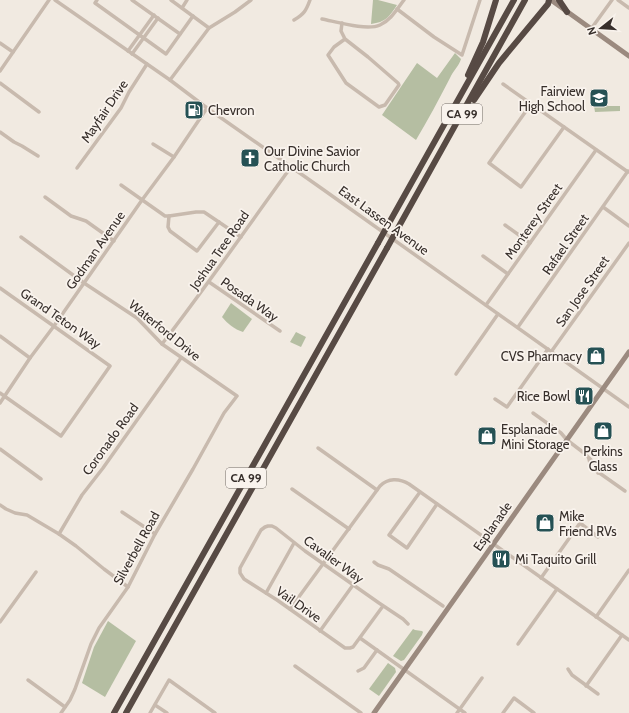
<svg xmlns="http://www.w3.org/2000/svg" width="629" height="713" font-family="Cabin,sans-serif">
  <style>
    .green { fill: #b5bea2 }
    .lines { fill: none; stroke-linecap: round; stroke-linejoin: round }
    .street { stroke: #c8baae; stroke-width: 3.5 }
    .secondary { stroke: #9b8a7f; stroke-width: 5 }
    .highway { stroke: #574a44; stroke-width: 6 }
    .highway-bridge { stroke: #574a44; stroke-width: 6 }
    .labels { text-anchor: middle; stroke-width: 3.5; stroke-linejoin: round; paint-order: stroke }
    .shield { fill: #f9f3ed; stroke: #716a65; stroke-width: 1 }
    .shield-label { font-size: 12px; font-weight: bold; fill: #372f2b }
    .poi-label { font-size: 13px; fill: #372f2b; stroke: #f9f3ed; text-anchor: start }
    .street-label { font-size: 13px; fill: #372f2b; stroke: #f9f3ed }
  </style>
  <rect width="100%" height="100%" fill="#f1eae1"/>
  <g class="green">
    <path d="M373 0H378L397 5C389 17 386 22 371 24Z"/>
    <path d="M455 53 461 59C459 66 453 71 450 78 439 99 428 120 416 140L382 115 417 63 437 78Z"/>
    <path d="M594 106H620V111L595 112Z"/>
    <path d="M231 303 252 319 243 332C234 329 228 324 222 317Z"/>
    <path d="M296 332 306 337 301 347 290 342Z"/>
    <path d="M108 621 136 641 105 697 82 683 94 647Z"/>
    <path d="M413 629 415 630 422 631 423 632 422 635 404 660 401 661 393 656Z"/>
    <path d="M388 663 395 668 396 672 379 696 369 689Z"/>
  </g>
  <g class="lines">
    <g class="street">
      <path d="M55 0 170 80 207 108 321 188 629 407"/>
      <path d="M97 0 95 3 166 54 193 16"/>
      <path d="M132 0 180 34"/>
      <path d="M171 0 209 28"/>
      <path d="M618 0 629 8"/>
      <path d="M182 8 187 0"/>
      <path d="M397 9 434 37 462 55 480 0"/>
      <path d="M322 19C337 22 367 31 380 25 391 20 397 9 404 0"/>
      <path d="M294 20C304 14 306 11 310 0"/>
      <path d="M342 23 341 31 345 39 368 57 398 83 399 85 385 105 379 107 346 83 328 55 334 47 345 39"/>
      <path d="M591 29 612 0"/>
      <path d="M0 43 13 52"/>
      <path d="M128 51 154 15"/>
      <path d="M132 54 158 18"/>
      <path d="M0 71 49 0"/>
      <path d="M170 80 209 28 235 12 251 0"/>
      <path d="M0 83 39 112"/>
      <path d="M503 84 628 172"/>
      <path d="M531 104 489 163 521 187 564 127"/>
      <path d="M0 132 14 142 22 146 38 156"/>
      <path d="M153 144 174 157"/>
      <path d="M77 168 121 108 129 92 147 64"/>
      <path d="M121 185 165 216H169L196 212H204L241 237"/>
      <path d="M45 197 71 216 86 221 114 241"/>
      <path d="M603 207 629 226"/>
      <path d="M169 216 168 227 170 231 197 251 219 222"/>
      <path d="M505 225 530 243"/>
      <path d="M21 237 84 283 137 318 162 344 237 396 224 413 193 469 155 534 128 587 99 628 91 644 75 689 70 700 61 713"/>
      <path d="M483 256 508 274"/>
      <path d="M209 282 280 331"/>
      <path d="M0 288 110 366 61 436 0 393"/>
      <path d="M486 305 596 150"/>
      <path d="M518 327 628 171"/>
      <path d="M0 336 30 358"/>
      <path d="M162 344C207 286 248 226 291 167"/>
      <path d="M551 352 629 243"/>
      <path d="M456 374 498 314"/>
      <path d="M495 399 507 407 548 349"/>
      <path d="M0 403 30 358 54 326 142 200 174 157 207 108"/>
      <path d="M533 413 561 433 567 440 584 453 595 464 598 473"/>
      <path d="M318 448 377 490"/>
      <path d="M0 449 41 479"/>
      <path d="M589 459 591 467 625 491"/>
      <path d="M292 489 349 529"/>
      <path d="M420 492 389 535 407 548 437 504"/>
      <path d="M0 505 6 509 15 513 27 515 59 534 76 546 104 569 128 587"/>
      <path d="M122 512 155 534"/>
      <path d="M59 534 82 495 103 468 181 358"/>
      <path d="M374 562 378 565 389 569 443 606"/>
      <path d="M541 578 580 523 598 537"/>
      <path d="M266 593 294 543"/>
      <path d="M383 606 353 647 350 648H345L277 600 244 579 240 573V568L261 530 265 527 268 526H272L276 528 305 551 379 603 403 619 408 624"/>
      <path d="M290 609 380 486C388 478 399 478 409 484L629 640"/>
      <path d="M596 617 629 570"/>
      <path d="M0 622 36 572"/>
      <path d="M320 631 353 585"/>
      <path d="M360 638 465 713"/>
      <path d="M518 644 557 589"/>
      <path d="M295 666 361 713"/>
      <path d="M568 669 572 675 598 694"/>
      <path d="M358 671 364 668 377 650"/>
      <path d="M28 680 65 707"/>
      <path d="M586 686 622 635"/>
      <path d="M155 705 167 713"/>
      <path d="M150 713 169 680 215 713"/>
      <path d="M457 713 482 678"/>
      <path d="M503 713 514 698 534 713"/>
    </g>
    <g class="secondary">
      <path d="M551 0 629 56"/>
      <path d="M374 713 629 352"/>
    </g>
    <g class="highway">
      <path d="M559 0 567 12"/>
      <path d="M468 75 483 42 496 0"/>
      <path d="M474 100 499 63 548 4 549 0"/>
      <path d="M389 223 514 0"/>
      <path d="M398 228 525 0"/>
      <path d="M114 713 378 243"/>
      <path d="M126 713 387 248"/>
    </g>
    <g class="highway-bridge">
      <path d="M378 243 389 223"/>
      <path d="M387 248 398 228"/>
    </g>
  </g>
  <defs>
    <symbol id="school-square" viewBox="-11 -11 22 22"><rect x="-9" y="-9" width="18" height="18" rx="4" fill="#255154" stroke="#f9f3ed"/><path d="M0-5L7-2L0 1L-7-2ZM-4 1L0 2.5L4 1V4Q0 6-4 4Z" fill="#fff"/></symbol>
    <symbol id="fuel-square" viewBox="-11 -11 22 22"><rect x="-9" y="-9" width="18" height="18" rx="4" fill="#255154" stroke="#f9f3ed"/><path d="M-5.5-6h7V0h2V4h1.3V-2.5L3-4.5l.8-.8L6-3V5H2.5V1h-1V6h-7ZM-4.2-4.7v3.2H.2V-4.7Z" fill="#fff"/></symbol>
    <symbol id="church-square" viewBox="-11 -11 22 22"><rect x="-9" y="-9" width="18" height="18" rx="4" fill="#255154" stroke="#f9f3ed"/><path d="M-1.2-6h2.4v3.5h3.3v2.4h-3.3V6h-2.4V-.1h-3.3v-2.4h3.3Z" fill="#fff"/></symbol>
    <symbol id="shop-square" viewBox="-11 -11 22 22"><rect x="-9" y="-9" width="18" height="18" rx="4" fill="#255154" stroke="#f9f3ed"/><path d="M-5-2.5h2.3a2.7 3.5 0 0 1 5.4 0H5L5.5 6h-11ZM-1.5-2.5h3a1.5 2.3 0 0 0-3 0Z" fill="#fff"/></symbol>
    <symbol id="restaurant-square" viewBox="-11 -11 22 22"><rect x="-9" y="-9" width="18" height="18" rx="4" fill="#255154" stroke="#f9f3ed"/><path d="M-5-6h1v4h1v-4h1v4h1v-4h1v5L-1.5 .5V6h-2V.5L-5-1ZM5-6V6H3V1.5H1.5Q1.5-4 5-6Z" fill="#fff"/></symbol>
  </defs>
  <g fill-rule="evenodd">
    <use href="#school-square" x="588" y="87" width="22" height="22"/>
    <use href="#fuel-square" x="183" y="99" width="22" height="22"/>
    <use href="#church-square" x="239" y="147" width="22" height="22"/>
    <use href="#shop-square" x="585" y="345" width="22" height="22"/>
    <use href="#restaurant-square" x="573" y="385" width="22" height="22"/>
    <use href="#shop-square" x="592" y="420" width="22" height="22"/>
    <use href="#shop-square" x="476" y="425" width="22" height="22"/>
    <use href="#shop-square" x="534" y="512" width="22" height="22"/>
    <use href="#restaurant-square" x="490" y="548" width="22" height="22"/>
  </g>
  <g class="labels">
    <g class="shield">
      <rect x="442" y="104" width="40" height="20" rx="3"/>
      <rect x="226" y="468" width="40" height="20" rx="3"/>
    </g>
    <g class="shield-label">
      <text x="462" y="118">CA 99</text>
      <text x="246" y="482">CA 99</text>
    </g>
    <g class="poi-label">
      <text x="585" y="96" text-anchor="end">Fairview<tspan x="585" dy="15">High School</tspan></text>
      <text x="208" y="115">Chevron</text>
      <text x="264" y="156">Our Divine Savior<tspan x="264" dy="15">Catholic Church</tspan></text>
      <text x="582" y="361" text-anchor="end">CVS Pharmacy</text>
      <text x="570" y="401" text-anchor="end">Rice Bowl</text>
      <text x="501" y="434">Esplanade<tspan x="501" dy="15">Mini Storage</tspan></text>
      <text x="603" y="456" text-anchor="middle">Perkins<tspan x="603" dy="15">Glass</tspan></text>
      <text x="559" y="521">Mike<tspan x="559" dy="15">Friend RVs</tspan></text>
      <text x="515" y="564">Mi Taquito Grill</text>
    </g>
    <g class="street-label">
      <text transform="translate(104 111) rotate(-56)" y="5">Mayfair Drive</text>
      <text transform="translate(384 220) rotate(36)" y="5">East Lassen Avenue</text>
      <text transform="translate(533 221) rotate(-55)" y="5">Monterey Street</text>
      <text transform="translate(565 244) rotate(-55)" y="5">Rafael Street</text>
      <text transform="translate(95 250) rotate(-55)" y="5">Godman Avenue</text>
      <text transform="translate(219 250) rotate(-55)" y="5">Joshua Tree Road</text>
      <text transform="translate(582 291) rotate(-55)" y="5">San Jose Street</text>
      <text transform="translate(250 299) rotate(35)" y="5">Posada Way</text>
      <text transform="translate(61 318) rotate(35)" y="5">Grand Teton Way</text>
      <text transform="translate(165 330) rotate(39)" y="5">Waterford Drive</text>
      <text transform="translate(110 439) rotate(-54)" y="5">Coronado Road</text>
      <text transform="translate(492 526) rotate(-55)" y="5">Esplanade</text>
      <text transform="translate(136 548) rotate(-61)" y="5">Silverbell Road</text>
      <text transform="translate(334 559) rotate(36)" y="5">Cavalier Way</text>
      <text transform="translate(299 604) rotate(35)" y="5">Vail Drive</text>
    </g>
  </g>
  <g transform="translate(601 28) rotate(253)" stroke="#f9f3ed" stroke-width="3" paint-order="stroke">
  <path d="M0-3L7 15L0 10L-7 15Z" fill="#372f2b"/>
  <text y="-6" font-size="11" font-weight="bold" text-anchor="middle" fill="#372f2b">N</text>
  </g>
</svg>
